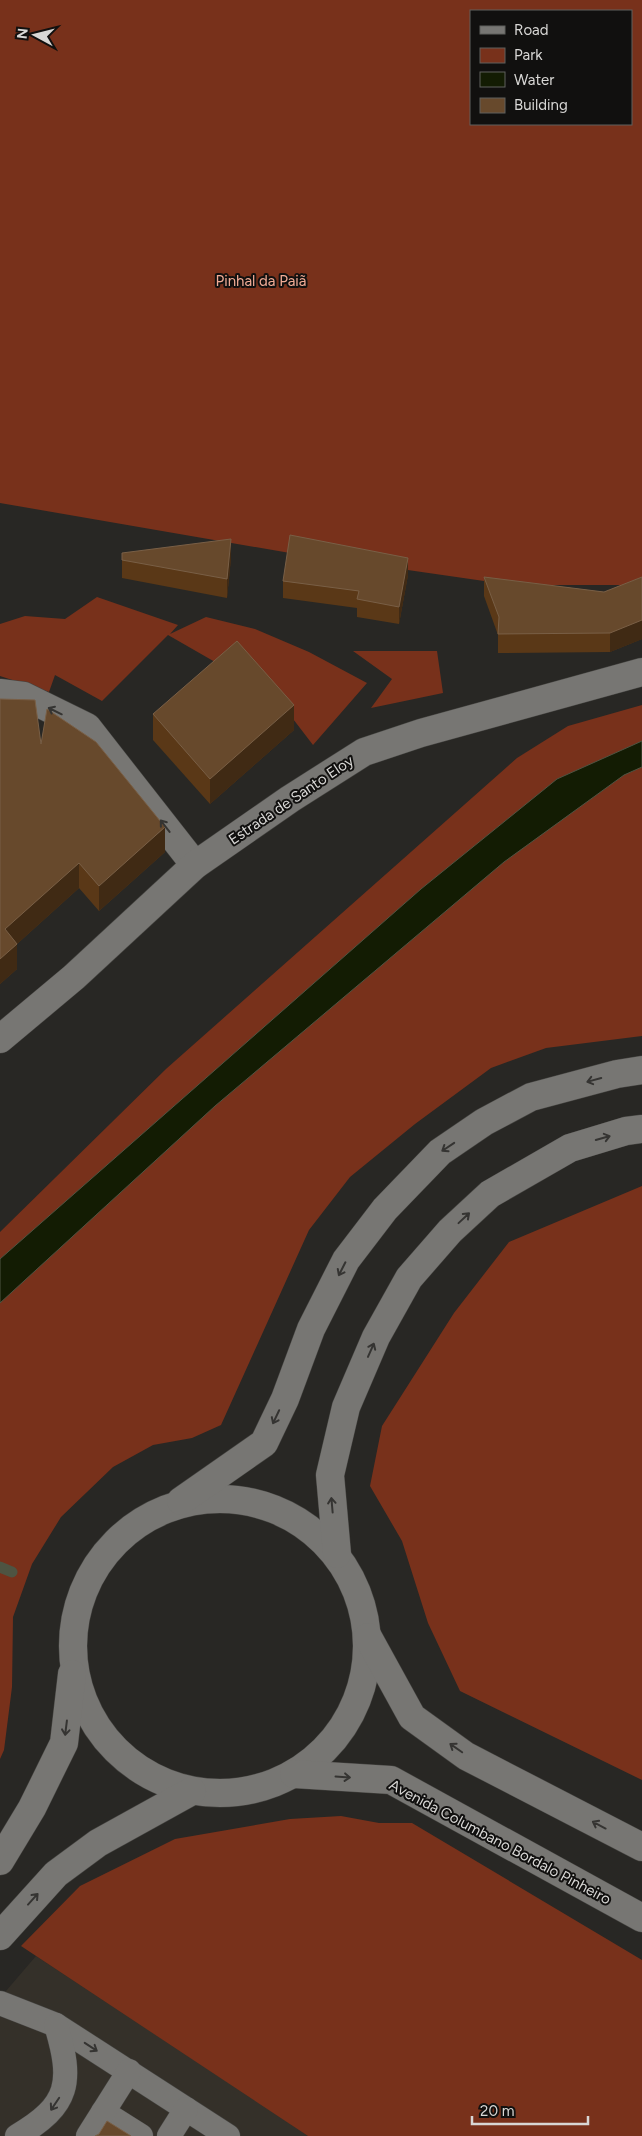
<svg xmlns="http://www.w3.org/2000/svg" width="642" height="2136" font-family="Figtree,sans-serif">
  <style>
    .built { fill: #343029 }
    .green { fill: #78311b; fill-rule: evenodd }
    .water { fill: #131c03; stroke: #4e5442 }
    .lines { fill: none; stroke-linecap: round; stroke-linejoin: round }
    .stream { stroke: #4e5442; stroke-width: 11 }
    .lane-casing { stroke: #454441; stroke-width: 25 }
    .street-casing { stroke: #454441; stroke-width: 29 }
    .secondary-casing { stroke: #454441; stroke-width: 29 }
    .lane { stroke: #777673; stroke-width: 24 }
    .street { stroke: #777673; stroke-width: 28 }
    .secondary { stroke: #777673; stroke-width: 28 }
    .wall { fill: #5a3817 }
    .shaded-wall { fill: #402a14 }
    .building { fill: #67492c; stroke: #795f46 }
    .oneway { stroke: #353432 }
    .labels { text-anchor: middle; stroke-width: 4; stroke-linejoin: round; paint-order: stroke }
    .park-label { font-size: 15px; fill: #f2ac96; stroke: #11100f }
    .street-label { font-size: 15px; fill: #d8d7d5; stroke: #11100f }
  </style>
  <rect width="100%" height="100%" fill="#282724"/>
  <path class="built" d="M36 1956 261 2104 308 2136H0V1998Z"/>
  <g class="green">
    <path d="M0 0H642V585H512L290 553 0 503ZM471 11H631V124H471Z"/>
    <path d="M97 597 178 625 170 634 206 617 255 629 309 652 367 683 313 745 241 651 222 666 168 635 102 701 55 675 49 692 0 676V624L25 616 65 619Z"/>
    <path d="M353 651H437L443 693 371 708 392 679Z"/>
    <path d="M642 705V1036L546 1048 491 1068 415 1124 350 1177 309 1230 221 1425 192 1438 153 1445 113 1467 61 1517 32 1564 13 1617 12 1687 4 1750 0 1759V1232L166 1069 517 758 568 726Z"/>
    <path d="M642 1186V1780L460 1691 428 1623 402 1541 370 1486 382 1426 454 1313 509 1242Z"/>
    <path d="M341 1816 379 1823H412L642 1960V2136H308L21 1946 80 1886 175 1839 290 1819Z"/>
  </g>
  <path class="water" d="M642 741V767L624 775 504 862 215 1106 0 1303V1259L421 889 557 779Z"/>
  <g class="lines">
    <path class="stream" d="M0 1567 12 1572"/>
    <defs>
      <g id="lane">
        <path d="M0 2003 56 2025 228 2136"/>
        <path d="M103 2112 141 2136"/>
        <path d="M17 2136C70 2105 73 2082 56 2025"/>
        <path d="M88 2136 129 2071"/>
        <path d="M169 2136 186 2109"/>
      </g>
      <path id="street" d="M0 693 24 696 87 727 195 865"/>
      <g id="secondary">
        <path d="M0 1039 74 977 195 865 290 799 364 752 421 733 642 672"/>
        <circle cx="220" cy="1646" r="147"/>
        <path d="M181 1501 264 1443 285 1399 311 1329 346 1260 385 1209 440 1152 484 1122 531 1097 617 1074 642 1070"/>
        <path d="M337 1554 330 1475 346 1407 376 1337 409 1278 450 1231 490 1194 570 1148 626 1131 642 1129"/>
        <path d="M368 1637 412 1717 466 1756 642 1847"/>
        <path d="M294 1774 391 1780 642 1918"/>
        <path d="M0 1861 32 1808 64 1743 72 1674"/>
        <path d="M0 1936 56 1874 98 1843 192 1791"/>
      </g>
    </defs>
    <use href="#lane" class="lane-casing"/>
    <use href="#street" class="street-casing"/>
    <use href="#secondary" class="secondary-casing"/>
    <use href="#lane" class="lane"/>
    <use href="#street" class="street"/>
    <use href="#secondary" class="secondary"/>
  </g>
  <g class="wall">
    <path d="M122 553 231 558 227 598 122 578Z"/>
    <path d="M408 575 399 624 357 617V608L283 598V581Z"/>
    <path d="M484 577 604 592 642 577V639L610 652 498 653V635L484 596Z"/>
    <path d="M0 699 41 744 165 852 99 911 79 888 17 944V969L0 984Z"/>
    <path d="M153 714 294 730 210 804 153 740Z"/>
  </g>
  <g class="shaded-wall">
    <path d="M231 539V558L227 598V579Z"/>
    <path d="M408 558V575L399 624V607Z"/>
    <path d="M642 620V639L610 652V633Z"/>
    <path d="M294 705V730L210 804V779Z"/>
    <path d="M165 827V852L99 911V886Z"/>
    <path d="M79 863V888L7 953 17 944V969L0 984V959L5 929Z"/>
  </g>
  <g class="building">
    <path d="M290 535 408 558 399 607 357 599 359 591 283 581Z"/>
    <path d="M231 539 227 579 122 560V553Z"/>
    <path d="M484 577 604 592 642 577V620L610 633 498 634 499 617Z"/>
    <path d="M237 641 294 705 210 779 153 714Z"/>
    <path d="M0 699 35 700 41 744 47 709 96 742 165 827 99 886 79 863 5 929 17 944 0 959Z"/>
    <path d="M107 2121 131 2136H95L99 2134Z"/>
  </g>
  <defs><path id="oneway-shaft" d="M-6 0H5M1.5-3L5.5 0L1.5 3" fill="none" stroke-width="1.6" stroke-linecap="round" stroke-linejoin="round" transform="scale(1.25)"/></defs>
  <g class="oneway">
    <use href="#oneway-shaft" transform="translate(55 711) rotate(-154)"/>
    <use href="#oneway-shaft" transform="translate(165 826) rotate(-128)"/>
    <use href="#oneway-shaft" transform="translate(594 1080) rotate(165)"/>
    <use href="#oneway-shaft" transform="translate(603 1138) rotate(-16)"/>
    <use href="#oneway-shaft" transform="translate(448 1147) rotate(146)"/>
    <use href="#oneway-shaft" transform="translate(464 1218) rotate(-43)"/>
    <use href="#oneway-shaft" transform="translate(342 1269) rotate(117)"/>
    <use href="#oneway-shaft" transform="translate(371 1350) rotate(-66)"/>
    <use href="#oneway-shaft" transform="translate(276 1417) rotate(115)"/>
    <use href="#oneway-shaft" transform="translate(332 1505) rotate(-95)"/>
    <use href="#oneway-shaft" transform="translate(66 1728) rotate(97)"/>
    <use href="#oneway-shaft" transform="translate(456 1748) rotate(-145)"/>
    <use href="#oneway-shaft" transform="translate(343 1777) rotate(4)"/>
    <use href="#oneway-shaft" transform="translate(599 1825) rotate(-152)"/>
    <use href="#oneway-shaft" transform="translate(33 1899) rotate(-48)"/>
    <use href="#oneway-shaft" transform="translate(91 2047) rotate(33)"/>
    <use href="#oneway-shaft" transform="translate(55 2104) rotate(124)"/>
  </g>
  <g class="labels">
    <g class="park-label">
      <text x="261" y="286">Pinhal da Paiã</text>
    </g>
    <g class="street-label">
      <text transform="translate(291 800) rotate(-34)" y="5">Estrada de Santo Eloy</text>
      <text transform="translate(500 1842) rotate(28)" y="5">Avenida Columbano Bordalo Pinheiro</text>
    </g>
  </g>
  <rect x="470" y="10" width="162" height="115" fill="#11100f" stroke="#61605e"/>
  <rect x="480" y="26" width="25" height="8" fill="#777673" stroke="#61605e"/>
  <text x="514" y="35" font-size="15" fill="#d8d7d5">Road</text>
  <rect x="480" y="48" width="25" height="15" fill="#78311b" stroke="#61605e"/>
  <text x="514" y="60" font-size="15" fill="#d8d7d5">Park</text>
  <rect x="480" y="72" width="25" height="15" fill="#131c03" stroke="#61605e"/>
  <text x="514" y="85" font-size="15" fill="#d8d7d5">Water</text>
  <rect x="480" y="98" width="25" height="15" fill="#67492c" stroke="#61605e"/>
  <text x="514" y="110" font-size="15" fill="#d8d7d5">Building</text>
  <g transform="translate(35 35) rotate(277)" stroke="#11100f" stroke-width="4" paint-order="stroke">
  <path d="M0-4L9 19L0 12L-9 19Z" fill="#d8d7d5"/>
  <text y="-8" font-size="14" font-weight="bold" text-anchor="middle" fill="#d8d7d5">N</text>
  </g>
  <path d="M472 2116v8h116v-8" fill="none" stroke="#d8d7d5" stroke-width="2.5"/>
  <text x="480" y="2116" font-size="15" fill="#d8d7d5" stroke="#11100f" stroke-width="4" paint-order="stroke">20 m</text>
</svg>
